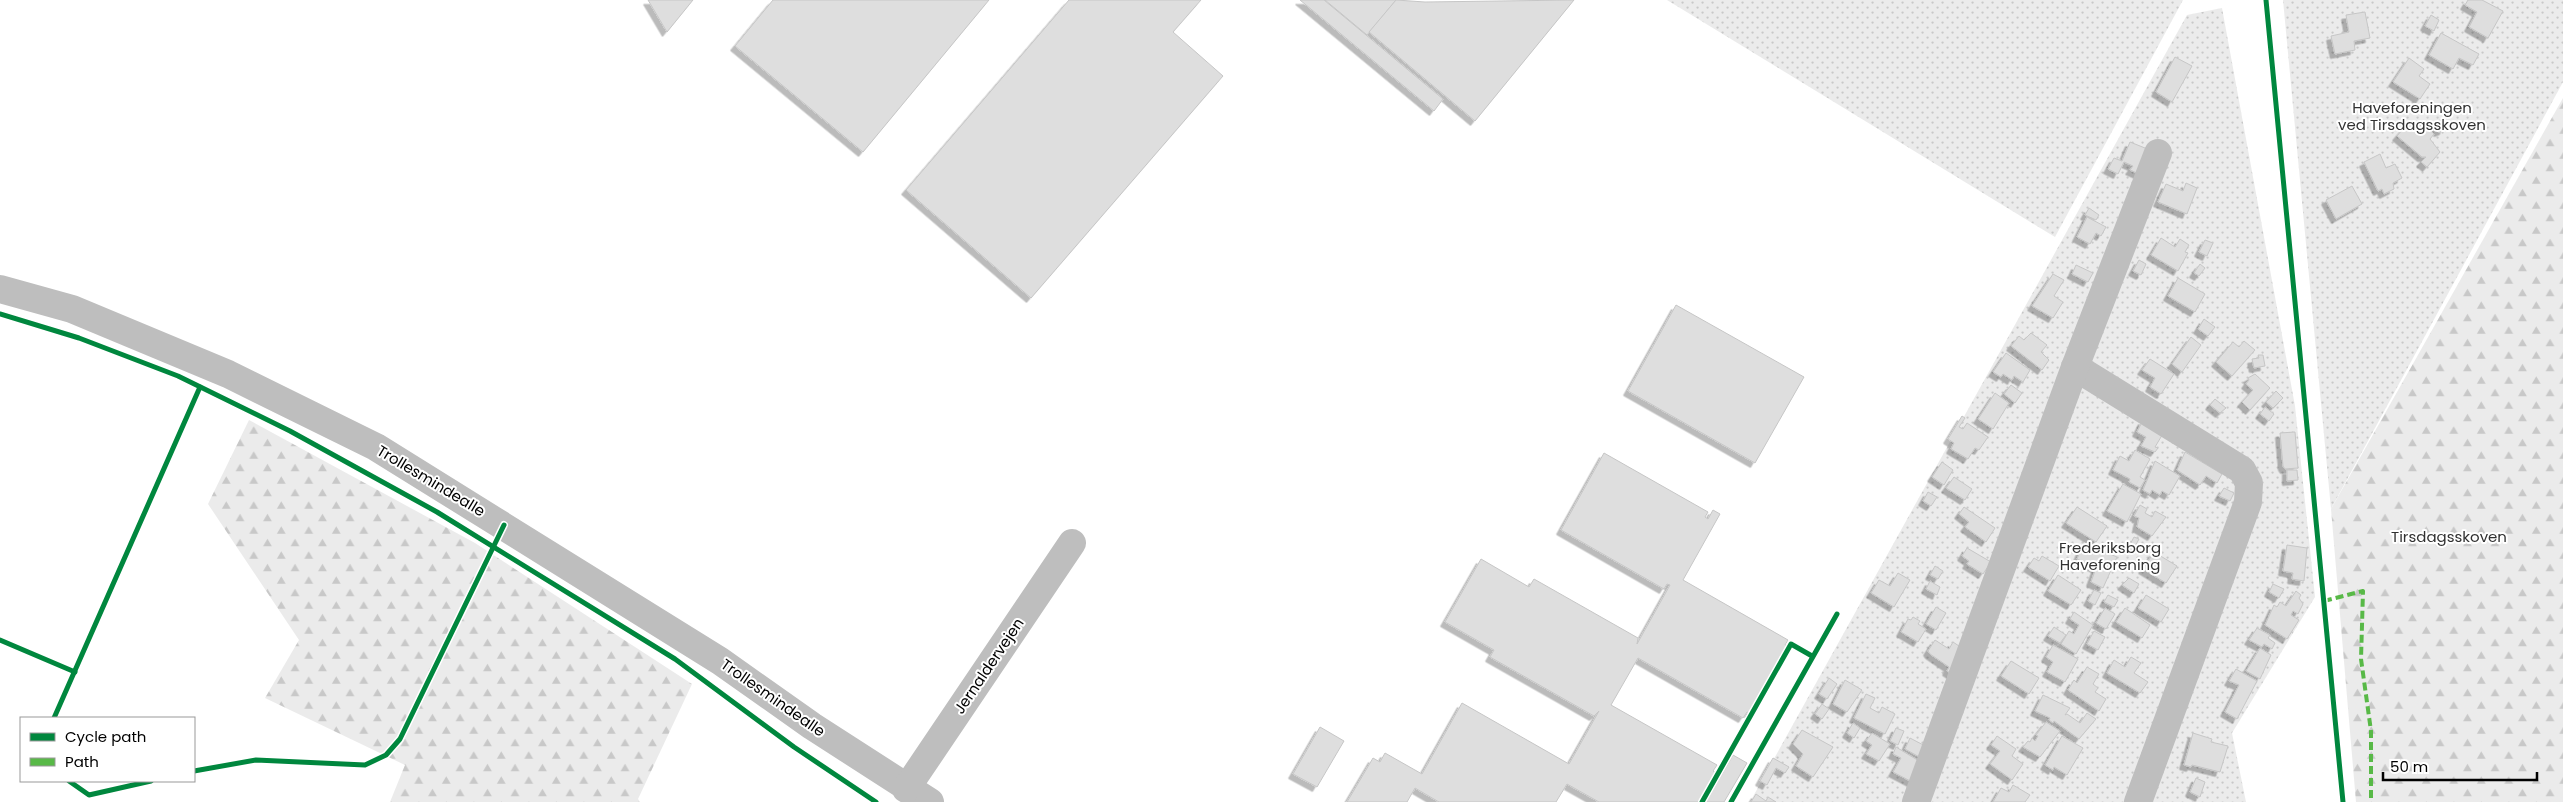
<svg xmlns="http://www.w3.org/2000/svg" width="2563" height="802" font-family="Poppins,sans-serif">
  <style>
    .grass { fill: url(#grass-dots) }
    .forest { fill: url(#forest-firs) }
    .building { fill: #dedede; stroke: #c6c6c6; filter: url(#shadow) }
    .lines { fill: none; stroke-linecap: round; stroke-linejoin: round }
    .minor { stroke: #bebebe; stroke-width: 28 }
    .quiet { stroke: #58b947; stroke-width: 4; stroke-dasharray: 8 4; stroke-linecap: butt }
    .cycleway-casing { stroke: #fff; stroke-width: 8 }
    .cycleway { stroke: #00873e; stroke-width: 5 }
    .labels { text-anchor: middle; stroke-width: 4; stroke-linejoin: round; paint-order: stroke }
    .park-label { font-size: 15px; fill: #313131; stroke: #fff }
    .street-label { font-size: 15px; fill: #000; stroke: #fff }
  </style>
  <defs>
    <pattern id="grass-dots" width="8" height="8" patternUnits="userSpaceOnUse" patternTransform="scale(1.25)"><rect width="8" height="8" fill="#ebebeb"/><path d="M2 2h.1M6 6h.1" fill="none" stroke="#c8c8c8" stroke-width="1.8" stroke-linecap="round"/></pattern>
    <pattern id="forest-firs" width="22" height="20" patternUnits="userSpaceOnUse" patternTransform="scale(1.25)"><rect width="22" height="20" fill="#ebebeb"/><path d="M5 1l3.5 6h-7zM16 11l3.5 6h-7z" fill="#c8c8c8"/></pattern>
    <filter id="shadow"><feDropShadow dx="-4.5" dy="4.5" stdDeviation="0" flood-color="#0004"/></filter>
  </defs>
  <rect width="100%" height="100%" fill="#fff"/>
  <g class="grass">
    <path d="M1667 0H2183L2055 237Z"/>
    <path d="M2283 0H2563V82L2331 509Z"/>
    <path d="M2222 8 2295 406 2315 597 2232 733 2246 802H1750L2187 15Z"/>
  </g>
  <g class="forest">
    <path d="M2563 98V802H2356L2331 509Z"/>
    <path d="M249 420 475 543 692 684 638 799 640 802H390L405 765 265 698 299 640 208 504Z"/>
  </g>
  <g class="building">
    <path d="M648 0H693L667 32Z"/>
    <path d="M773 0H989L863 152 735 46Z"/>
    <path d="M1069 0H1201L1173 32 1223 76 1031 298 906 190Z"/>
    <path d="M1300 0H1324L1443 99 1434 111Z"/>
    <path d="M1325 0H1396L1367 35Z"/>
    <path d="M1396 0 1425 2 1574 0 1475 121 1369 32Z"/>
    <path d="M2468 0H2482L2503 11 2488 38 2469 27 2477 12 2465 5Z"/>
    <path d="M2365 12 2370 38 2354 41 2355 50 2335 54 2331 36 2349 32 2346 15Z"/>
    <path d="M2431 15 2439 20 2434 31 2425 26Z"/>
    <path d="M2441 33 2479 54 2473 65 2459 58 2453 69 2429 55Z"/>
    <path d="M2175 57 2192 66 2172 102 2156 92Z"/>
    <path d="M2409 58 2424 69 2419 76 2430 84 2420 99 2393 82Z"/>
    <path d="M2440 120 2445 124 2444 130 2439 132 2434 129 2435 123Z"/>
    <path d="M2409 122 2417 129 2422 123 2434 134 2430 139 2440 152 2427 167 2421 162 2426 157H2422L2397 136Z"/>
    <path d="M2130 142 2150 150 2139 174 2130 170 2133 166 2124 162 2118 174 2108 169 2114 158 2122 161Z"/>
    <path d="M2380 154 2386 168 2395 164 2402 178 2393 183 2394 189 2384 194 2382 189 2378 191 2364 162Z"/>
    <path d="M2186 183 2197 188 2187 214 2158 202 2166 184 2183 191Z"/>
    <path d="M2352 186 2362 204 2336 219 2326 200Z"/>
    <path d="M2089 208 2099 215 2096 220 2085 215Z"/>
    <path d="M2087 217 2106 227 2101 236 2096 233 2090 244 2077 237Z"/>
    <path d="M2161 238 2175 247 2180 239 2189 245 2185 252 2188 253 2178 271 2151 255Z"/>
    <path d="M2205 240 2213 243 2207 256 2199 252Z"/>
    <path d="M2139 260 2146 264 2141 275 2133 271Z"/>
    <path d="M2200 264 2205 268 2199 276 2194 273Z"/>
    <path d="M2076 265 2093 273 2088 282 2072 274Z"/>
    <path d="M2053 274 2064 280 2054 296 2063 302 2053 318 2032 306Z"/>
    <path d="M2178 278 2205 294 2195 312 2168 296Z"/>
    <path d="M1676 305 1804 377 1755 463 1628 391Z"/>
    <path d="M2204 319 2215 327 2208 336 2198 329Z"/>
    <path d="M2031 333 2047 345 2041 352 2049 360 2042 370 2011 346 2019 336 2024 340Z"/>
    <path d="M2191 337 2201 345 2182 372 2172 364Z"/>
    <path d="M2244 341 2255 350 2232 376 2216 362 2233 342 2239 347Z"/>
    <path d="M2006 353 2030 370 2023 382 2014 376 2012 380 2003 374 2001 377 1993 372Z"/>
    <path d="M2258 355H2263L2265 366 2254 368 2252 359 2259 358Z"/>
    <path d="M2150 359 2174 374 2161 394 2150 387 2155 378 2142 370Z"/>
    <path d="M2255 374 2270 388 2250 410 2242 402 2253 390 2246 384 2249 380 2248 378Z"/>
    <path d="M2011 385 2022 393 2015 403 2004 394Z"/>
    <path d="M2276 391 2283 398 2273 408 2266 402Z"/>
    <path d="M1995 393 2009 403 1993 429 1978 419Z"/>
    <path d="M2215 399 2226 408 2220 413 2210 405Z"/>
    <path d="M2265 407 2274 414 2269 421 2260 414Z"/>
    <path d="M1962 416 1965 418 1959 427 1963 429 1967 423 1988 437 1979 450 1975 448 1968 459 1951 449 1954 443 1948 439Z"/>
    <path d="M2143 420 2164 432 2155 447 2158 448 2155 452 2141 446 2146 437 2137 432Z"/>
    <path d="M2295 432 2298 468 2285 469 2283 466 2280 433Z"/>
    <path d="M2135 450 2150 459 2140 477 2145 480 2140 488 2129 482 2130 479 2113 470 2120 456 2129 461Z"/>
    <path d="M2185 452 2222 474 2217 483 2206 476 2200 485 2177 470Z"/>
    <path d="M1604 453 1708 512 1705 517 1708 519 1713 510 1720 514 1683 580 1788 640 1785 645 1788 647 1750 713 1747 712 1743 718 1638 658 1611 705 1717 765 1713 771 1716 773 1700 802H1599L1567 784 1556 802H1439L1415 788 1407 802H1347L1373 758 1380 762 1385 753 1422 774 1462 703 1569 764 1599 711 1594 716 1490 657 1494 650 1445 622 1481 559 1529 587 1534 579 1638 638 1637 644 1670 585 1667 584 1664 589 1561 530Z"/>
    <path d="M2155 461 2180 476 2169 495 2162 491 2160 495 2152 490 2150 494 2143 490Z"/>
    <path d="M1942 462 1953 470 1944 485 1932 477Z"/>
    <path d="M2287 470H2297L2298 480 2287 481Z"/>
    <path d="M1954 477 1972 489 1965 500 1946 488Z"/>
    <path d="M2123 484 2141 494 2127 522 2107 511Z"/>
    <path d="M2224 488 2234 493 2230 501 2219 496Z"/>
    <path d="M1928 492 1937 497 1931 506 1923 501Z"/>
    <path d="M2140 505 2147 509 2145 513 2152 517 2155 511 2166 517 2152 536 2137 527 2139 518 2134 516Z"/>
    <path d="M1964 507 1995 528 1986 542 1965 527 1969 522 1959 514Z"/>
    <path d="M2077 507 2107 526 2096 542 2066 523Z"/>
    <path d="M2134 537 2139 539 2133 550 2128 548Z"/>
    <path d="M2084 543 2117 557 2103 588 2091 582 2096 568 2077 559Z"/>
    <path d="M2287 545 2307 548 2304 581 2292 579 2293 573 2283 571Z"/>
    <path d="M1967 548 1991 562 1983 574 1967 564 1969 561 1962 556Z"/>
    <path d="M2154 552 2177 566 2166 583 2143 569Z"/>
    <path d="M2042 556 2059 566 2050 581 2028 567 2034 558 2039 561Z"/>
    <path d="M1935 566 1943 571 1938 579 1930 575Z"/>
    <path d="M1898 573 1910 580 1894 607 1871 593 1879 580 1890 586Z"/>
    <path d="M2058 575 2081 590 2071 605 2048 591Z"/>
    <path d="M2129 578 2139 584 2134 593 2122 585Z"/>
    <path d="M1930 581 1940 587 1937 595 1926 589Z"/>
    <path d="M2273 584 2284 589 2279 598 2269 592Z"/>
    <path d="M2094 590 2101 593 2095 605 2088 601Z"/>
    <path d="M2296 591 2301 595 2299 598 2303 604 2298 614 2293 611 2291 615 2299 620 2287 639 2265 625 2274 605 2277 607 2280 602 2286 606Z"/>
    <path d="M2108 595 2118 600 2114 607 2104 602Z"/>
    <path d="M2146 595 2169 609 2161 622 2138 608Z"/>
    <path d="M1936 607 1946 613 1936 630 1926 624Z"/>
    <path d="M2105 608 2115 614 2106 629 2096 623Z"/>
    <path d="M2125 608 2150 625 2142 638 2116 622Z"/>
    <path d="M2074 612 2093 625 2076 654 2061 644 2069 631 2074 634 2079 625 2070 619Z"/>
    <path d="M1913 617 1920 621 1918 624 1926 629 1918 642 1901 632 1908 619 1911 620Z"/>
    <path d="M2054 627 2066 635 2060 643 2048 636Z"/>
    <path d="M2257 628 2270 635 2268 638 2275 643 2272 649 2264 644 2262 647 2249 640Z"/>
    <path d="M2094 631 2105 637 2098 650 2087 644Z"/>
    <path d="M1935 640 1949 649 1953 642 1962 648 1953 675 1947 671 1949 667 1930 654 1928 651Z"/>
    <path d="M2053 645 2078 659 2065 682 2047 672 2053 662 2046 657Z"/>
    <path d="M2260 648 2271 655 2260 679 2246 671Z"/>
    <path d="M2131 657 2141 663 2134 673 2148 682 2140 693 2107 673 2114 660 2125 667Z"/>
    <path d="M2011 661 2039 678 2029 694 2001 676Z"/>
    <path d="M2087 667 2099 674 2093 684 2098 688 2095 692 2106 699 2099 711 2068 690 2074 680 2077 683Z"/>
    <path d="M2236 669 2257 681 2237 719 2225 712 2239 685 2229 681Z"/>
    <path d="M1829 678 1837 684 1827 699 1819 694Z"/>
    <path d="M1845 680 1862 690 1847 712 1833 704Z"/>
    <path d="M1866 694 1875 698 1870 708 1879 713 1882 707 1895 714 1885 734 1854 718Z"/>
    <path d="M2043 695 2070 708 2065 715 2067 714 2080 723 2087 713 2096 719 2079 739 2054 721 2053 723 2049 720 2050 718 2035 711Z"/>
    <path d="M1822 704 1829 709 1822 719 1815 714Z"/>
    <path d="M2046 722 2060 731 2040 757 2023 747 2028 741 2030 742 2032 738 2035 741 2038 736 2036 735Z"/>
    <path d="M1853 723 1860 728 1854 738 1847 733Z"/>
    <path d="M1320 727 1344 741 1317 787 1293 774Z"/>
    <path d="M1896 728 1904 731 1898 745 1890 741Z"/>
    <path d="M1802 730 1833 747 1813 777 1796 766 1803 754 1793 744Z"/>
    <path d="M1872 733 1890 744 1879 761 1866 754 1872 745 1866 741Z"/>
    <path d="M2193 733 2212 739 2211 742 2228 746 2220 772 2192 765 2191 767 2184 765Z"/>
    <path d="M1997 736 2016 749 2012 756 2023 764 2012 780 1990 764 2000 751 1991 745Z"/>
    <path d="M2062 736 2083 748 2067 775 2054 767 2053 770 2045 765Z"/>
    <path d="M1910 738 1929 748 1923 759 1905 749Z"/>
    <path d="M1896 747 1924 764 1914 783 1893 772 1901 758 1893 754Z"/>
    <path d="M1733 755 1747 763 1724 802H1706Z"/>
    <path d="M1773 758 1789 767 1785 773 1776 768 1767 785 1760 781Z"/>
    <path d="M2196 778 2205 782 2200 797 2190 792Z"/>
    <path d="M2013 785 2030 795 2025 802H1993L2001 788 2009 792Z"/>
    <path d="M1756 794 1766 801 1768 797 1776 802H1751Z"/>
  </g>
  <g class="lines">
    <g class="minor">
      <path d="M0 289 72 309 228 374 376 447 720 661 812 726 930 802"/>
      <path d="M2075 367 2242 470 2249 483 2248 502 2138 802"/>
      <path d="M906 789 1072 543"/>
      <path d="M1916 802 2075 367 2158 153"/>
    </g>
    <path class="quiet" d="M2324 601 2363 591 2361 659 2371 731V802"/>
    <defs>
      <g id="cycleway">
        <path d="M2266 0 2343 802"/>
        <path d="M0 314 79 338 178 376 290 431 437 512 675 659 794 747 876 802"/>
        <path d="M0 640 75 672"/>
        <path d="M54 718 200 387"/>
        <path d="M194 771 256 760 365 765 386 755 400 739 504 525"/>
        <path d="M69 781 89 795 151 781"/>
        <path d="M1702 802 1791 644 1812 656"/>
        <path d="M1731 802 1837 614"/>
      </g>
    </defs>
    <use href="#cycleway" class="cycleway-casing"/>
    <use href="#cycleway" class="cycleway"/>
  </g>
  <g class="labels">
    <g class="park-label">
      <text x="2412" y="113">Haveforeningen<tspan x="2412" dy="17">ved Tirsdagsskoven</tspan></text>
      <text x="2449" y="542">Tirsdagsskoven</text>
      <text x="2110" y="553">Frederiksborg<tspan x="2110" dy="17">Haveforening</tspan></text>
    </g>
    <g class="street-label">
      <text transform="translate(431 481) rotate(31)" y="5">Trollesmindealle</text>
      <text transform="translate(989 666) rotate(-56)" y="5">Jernaldervejen</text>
      <text transform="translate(773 698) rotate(35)" y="5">Trollesmindealle</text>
    </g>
  </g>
  <rect x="20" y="717" width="175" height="65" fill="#ffffff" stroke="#999999"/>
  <rect x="30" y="733" width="25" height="8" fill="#00873e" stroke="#999999"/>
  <text x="65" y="742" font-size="15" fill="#000000">Cycle path</text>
  <rect x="30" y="758" width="25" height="8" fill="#58b947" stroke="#999999"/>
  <text x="65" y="767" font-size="15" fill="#000000">Path</text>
  <path d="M2383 772v8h154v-8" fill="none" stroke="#000000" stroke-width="2.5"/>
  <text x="2390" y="772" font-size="15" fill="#000000" stroke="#ffffff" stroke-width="4" paint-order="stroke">50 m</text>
</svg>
